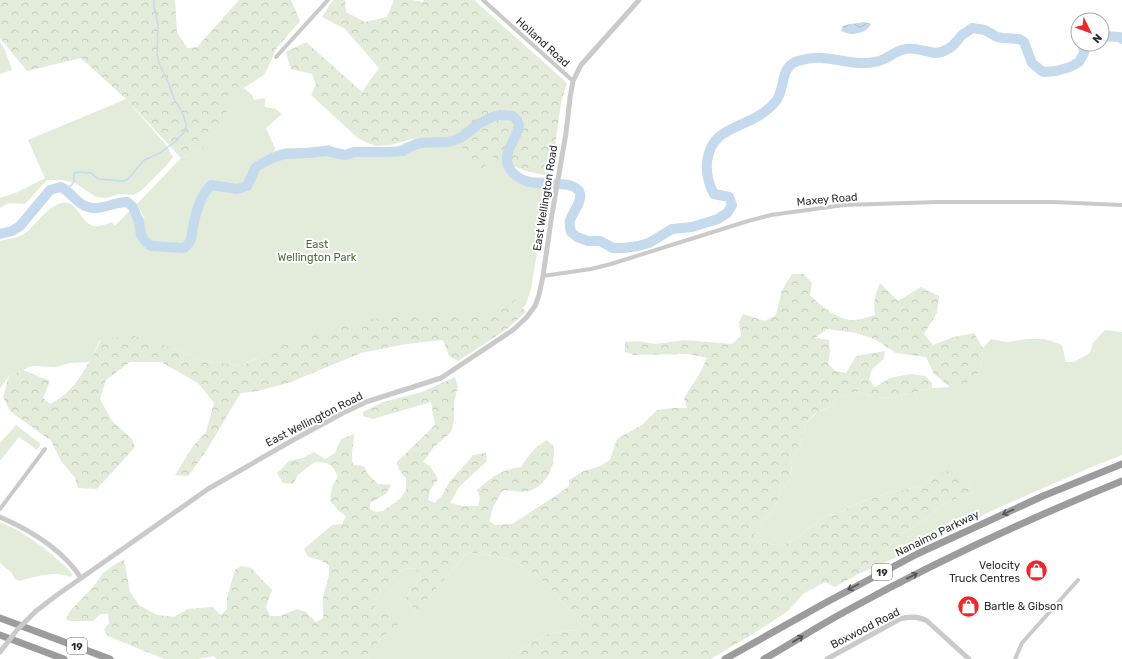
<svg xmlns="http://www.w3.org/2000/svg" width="1122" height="659" font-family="Rubik,sans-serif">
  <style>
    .green { fill: #e3ecda }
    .forest { fill: url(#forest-crowns) }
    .water { fill: url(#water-waves) }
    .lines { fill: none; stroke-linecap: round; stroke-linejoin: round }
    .stream { stroke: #c5dbed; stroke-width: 1.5 }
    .river { stroke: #c5dbed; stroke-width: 10 }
    .minor { stroke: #cacaca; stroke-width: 4 }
    .tertiary { stroke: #cacaca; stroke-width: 5 }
    .trunk { stroke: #9c9c9c; stroke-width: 7 }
    .tertiary-bridge { stroke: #cacaca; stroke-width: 5 }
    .oneway { stroke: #545454 }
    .labels { text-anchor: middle; stroke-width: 4; stroke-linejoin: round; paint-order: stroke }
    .shield { fill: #fff; stroke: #6c6c6c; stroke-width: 1 }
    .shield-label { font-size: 10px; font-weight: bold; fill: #2d2d2d }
    .street-label { font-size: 11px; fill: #2d2d2d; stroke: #fff }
    .park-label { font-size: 11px; fill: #4e6b39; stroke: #fff }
    .poi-label { font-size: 11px; fill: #2d2d2d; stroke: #fff; text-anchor: end }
  </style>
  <defs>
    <pattern id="forest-crowns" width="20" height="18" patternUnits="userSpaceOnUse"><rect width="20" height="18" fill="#e3ecda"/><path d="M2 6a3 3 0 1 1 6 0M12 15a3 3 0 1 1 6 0" fill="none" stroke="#c3cbbb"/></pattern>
    <pattern id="water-waves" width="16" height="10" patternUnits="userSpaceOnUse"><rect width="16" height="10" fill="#c5dbed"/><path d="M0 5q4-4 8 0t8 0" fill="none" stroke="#aabccc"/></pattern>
  </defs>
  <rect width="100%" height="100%" fill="#fff"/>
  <g class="green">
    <path d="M0 42 5 50 12 70 0 74Z"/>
    <path d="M244 88 252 95 254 100 265 98V107L276 109 282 114 266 128 275 148 274 151 286 148H304L329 145 344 152 351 153 372 147 393 148 410 141 419 136 441 130 504 161 523 178 545 177 540 211 542 224 531 289 526 304 519 313 445 338 257 358 241 366 201 360 172 348 100 340 89 362 70 363 56 367 32 366 9 376 0 388V241C8 239 20 238 27 232 37 223 48 206 62 203 77 199 81 224 94 226 100 227 106 224 112 222L115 226 132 208 138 212 145 219 137 204 181 158 202 149 224 97Z"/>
    <path d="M126 99 166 145 173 157 167 165 142 190 134 195 119 194 106 198 96 197 75 183 63 180H47L25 204 9 203 0 208V198L18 192 45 178 28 140Z"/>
    <path d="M1105 330 1122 332V455L1094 466 1000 507 904 554 858 574 903 533 926 519 945 503 974 492 967 481 934 476 922 486 885 494 861 502 837 514 826 515 798 537 782 546 750 540 762 522 774 510 781 492 791 479 792 458 800 444 807 422 816 413 831 406 839 397 856 391 874 397 891 398 932 388 950 387 981 369 983 348 991 339 1007 342 1027 339H1045L1062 345 1066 362H1074L1090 353 1093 343Z"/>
    <path d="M16 425 41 444 37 450 19 437 0 461V443Z"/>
    <path d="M0 522C23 532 42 545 60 562 65 566 71 570 72 576L70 577C54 570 35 577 19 581L14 578 12 573 0 563Z"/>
    <path d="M468 552C481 555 495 555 508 559 539 571 563 601 583 627L581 630C546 631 537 636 511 659H372L368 658 373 646 386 633 401 623 374 617 375 601 385 585 403 569 415 568 421 577 405 598 416 612Z"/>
  </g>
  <g class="forest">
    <path d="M0 0H175L177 32 187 48 197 47 239 0H291L300 21 276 49 265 74 239 91 224 97 227 111 218 128 202 149 181 158 126 99 81 58 27 71 0 38Z"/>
    <path d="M333 0H345L346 12 365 22 387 17 394 0H412L423 2 424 0H474L567 83 561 103 551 176C527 173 513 167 491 156L481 174 467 157 460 142 421 136 391 145 375 146 359 139 311 95 316 85 312 74 291 69 286 52 306 42 362 92 379 68 345 29 322 17Z"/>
    <path d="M792 274H804L812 283 810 295C821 306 834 317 850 320 857 321 868 317 875 315 873 303 875 295 880 283L898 301 921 287 939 296 937 313 924 334 933 345 954 337 974 333 983 348 981 369 970 381 950 387 934 374 926 357 896 353 874 339 856 333 827 329 815 338 829 340 830 352 828 364 836 371 846 373 856 356 885 351 884 359 872 369 869 379 875 387 890 378 910 374 925 376 932 383V388L891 398 874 397 856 391 839 397 831 406 815 413 807 422 800 444 792 458 791 479 781 492 774 510 762 522 751 540 782 546 798 537 826 515 837 514 861 502 885 494 922 486 934 476 954 469 967 481 974 492 945 503 926 519 903 533 858 574 835 587 825 582 803 594 789 610 764 627 711 659H511C537 636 546 631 581 630L583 627C563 601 539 571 508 559 496 555 481 555 468 552L416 612 405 598 421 577 415 568 403 569 385 585 375 601 374 617 390 610 401 623C385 634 376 639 368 658L372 659H217L214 656 198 659H164L108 636 104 630 109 623 108 614H101L93 621H69L66 619 70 611 93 587 103 573 117 563 124 560 130 592 139 605 157 615 174 617 188 609 212 607 221 615 227 609V598L235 570 241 566 251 568 272 590 266 607 270 616H280L297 609 306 612 316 622 323 618C324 611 322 605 323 598 325 586 330 580 329 565L320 560 308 557 304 549 332 525 342 524 346 516 339 511 330 501 332 487 338 476C331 462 328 463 314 462L298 475 293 484 283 483 277 473 289 461 303 458 314 452 325 459 335 453 341 439 354 434C354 445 350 454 353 465L364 466 367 473 378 484 391 485 386 494 370 503V509L376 512 383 511 401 498 406 490V479L399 469 397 462 435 425 431 402 373 419 363 416V412L383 402 422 392 455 377 458 387 454 402V420L451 432 433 448 423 462 430 466 438 479 430 490 428 500 435 503 443 494 449 482 463 467 473 455 486 453 487 461 459 487 450 503 462 506H478L480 498 477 490C493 476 500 470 521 467 528 456 535 446 547 440L554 447C555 464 549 483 532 490 524 493 512 491 503 490L494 505 489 521 495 525 512 524 560 493 569 486V480L584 471 600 466 610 460 617 439 642 425 657 410 674 408H687L684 398 700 373 707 358 688 354 634 355 625 352V342L638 341 656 344 684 340 732 344 741 336 739 322 743 314 765 321 776 315 782 290Z"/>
    <path d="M515 300 526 312 507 329 458 361 449 356 443 340 406 344 361 353 291 382 258 391 241 393C223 421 209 450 188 476L175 475 193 446 206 432 214 403 198 383 161 362H130L106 380 100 399 112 421 132 439 135 447 97 489 78 488 75 478 61 461 51 441 10 411 3 397 9 376 23 370 50 381 43 398 50 404C76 392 88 364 101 340L134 336 172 348 201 360 241 366 288 343 346 324 385 317 461 313 492 314Z"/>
  </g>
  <path class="water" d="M864 22 871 24C867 34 851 36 841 31L843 26C850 23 857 24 864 22Z"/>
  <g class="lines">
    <path class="stream" d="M67 190 74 182V173L78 172 91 173 98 179 123 181 128 179 144 160 160 153 176 141 186 130V124L182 111 175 101 168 82 159 63 157 55 158 24 154 6V0"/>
    <g class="river">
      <path d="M1102 36 1120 37 1122 39"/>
      <path d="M0 234 12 231 20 226 50 190 61 187C69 191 73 198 80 203 97 215 111 202 127 202L133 207 139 222 141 235 145 241 151 246 184 248C194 241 191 233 194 222 197 209 201 195 211 185L237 189 247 186 256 167 272 158 285 154 309 153 327 151 345 155 354 152H388L403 151 409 147 420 143 447 142 455 140 462 137 480 123 492 117 500 115 513 116 517 120 519 125C518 129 517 133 515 137 512 144 508 149 507 156 506 162 509 169 513 173 533 193 568 176 579 191 584 199 573 212 570 220 569 223 570 228 571 232L577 237 588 241H600L613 248H624L638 246 649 243 672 229 692 227 718 219 727 213 732 205 729 197 714 194C708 183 706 174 707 162 711 129 738 129 760 115 766 111 772 106 776 101 786 88 779 67 798 61 822 53 837 62 860 63 868 63 877 63 884 59 891 56 897 50 906 49 915 47 926 52 935 53 942 53 952 48 956 42 958 40 960 37 962 35 965 33 969 31 972 28L985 30 997 37 1004 38 1019 39 1024 42 1032 63 1043 72 1056 71 1070 67 1079 62 1084 53 1083 44"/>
    </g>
    <g class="minor">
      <path d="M483 0 573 81"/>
      <path d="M276 57 328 0"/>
      <path d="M543 276 591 269 611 264 748 221 771 215 844 205 937 202H1053L1122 205"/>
      <path d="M0 509 45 449"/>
      <path d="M1015 659 1022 643 1078 580"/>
    </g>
    <g class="tertiary">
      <path d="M0 517C30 530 63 550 81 578"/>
      <path d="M36 611 57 595 208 489 293 440 343 413 366 402 441 378 513 330 526 318 535 306 539 295 543 276 552 214 566 133 570 98 573 81 581 65 639 0"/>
      <path d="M827 659 900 619C910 616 918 616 927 621L969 659"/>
    </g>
    <g class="trunk">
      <path d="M0 618 110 659"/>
      <path d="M0 635 64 659"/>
      <path d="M725 659 825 603 917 554 1043 496 1122 464"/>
      <path d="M764 659C792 643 820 625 848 610 937 561 1028 519 1122 481"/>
    </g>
    <path class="tertiary-bridge" d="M0 652 17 630 36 611"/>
  </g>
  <defs><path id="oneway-shaft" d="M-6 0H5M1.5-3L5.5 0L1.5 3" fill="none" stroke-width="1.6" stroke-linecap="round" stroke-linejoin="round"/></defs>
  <g class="oneway">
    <use href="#oneway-shaft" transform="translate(1008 512) rotate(155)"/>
    <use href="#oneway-shaft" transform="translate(912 576) rotate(-27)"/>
    <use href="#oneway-shaft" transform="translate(853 587) rotate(152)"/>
    <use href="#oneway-shaft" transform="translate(798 639) rotate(-30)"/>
  </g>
  <defs>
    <symbol id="shop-disc" viewBox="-11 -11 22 22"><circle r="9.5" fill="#ed272b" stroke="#fff"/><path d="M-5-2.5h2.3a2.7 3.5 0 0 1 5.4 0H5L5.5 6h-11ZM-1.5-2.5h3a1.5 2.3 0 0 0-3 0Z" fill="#fff"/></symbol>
  </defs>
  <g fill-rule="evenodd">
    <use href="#shop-disc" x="1024" y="558" width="25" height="25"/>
    <use href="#shop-disc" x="956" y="594" width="25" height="25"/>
  </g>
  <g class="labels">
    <g class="shield">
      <rect x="872" y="564" width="20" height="16" rx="3"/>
      <rect x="67" y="638" width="20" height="16" rx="3"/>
    </g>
    <g class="shield-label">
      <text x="882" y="576">19</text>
      <text x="77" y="650">19</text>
    </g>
    <g class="street-label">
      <text transform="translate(543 42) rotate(42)" y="4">Holland Road</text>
      <text transform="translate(545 198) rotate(-81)" y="4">East Wellington Road</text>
      <text transform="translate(827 199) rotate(-5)" y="4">Maxey Road</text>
      <text transform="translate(314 419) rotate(-27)" y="4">East Wellington Road</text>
      <text transform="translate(937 533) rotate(-26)" y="4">Nanaimo Parkway</text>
      <text transform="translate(865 628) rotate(-27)" y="4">Boxwood Road</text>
    </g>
    <g class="park-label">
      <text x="317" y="248">East<tspan x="317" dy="13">Wellington Park</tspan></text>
    </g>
    <g class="poi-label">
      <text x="1020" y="569">Velocity<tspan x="1020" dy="13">Truck Centres</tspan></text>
      <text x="984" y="610" text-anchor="start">Bartle &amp; Gibson</text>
    </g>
  </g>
  <g transform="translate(1090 32) rotate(132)"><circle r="19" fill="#ffffff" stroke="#ababab"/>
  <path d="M0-3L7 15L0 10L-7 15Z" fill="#ed272b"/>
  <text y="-6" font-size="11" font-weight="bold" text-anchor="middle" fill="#2d2d2d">N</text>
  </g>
</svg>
